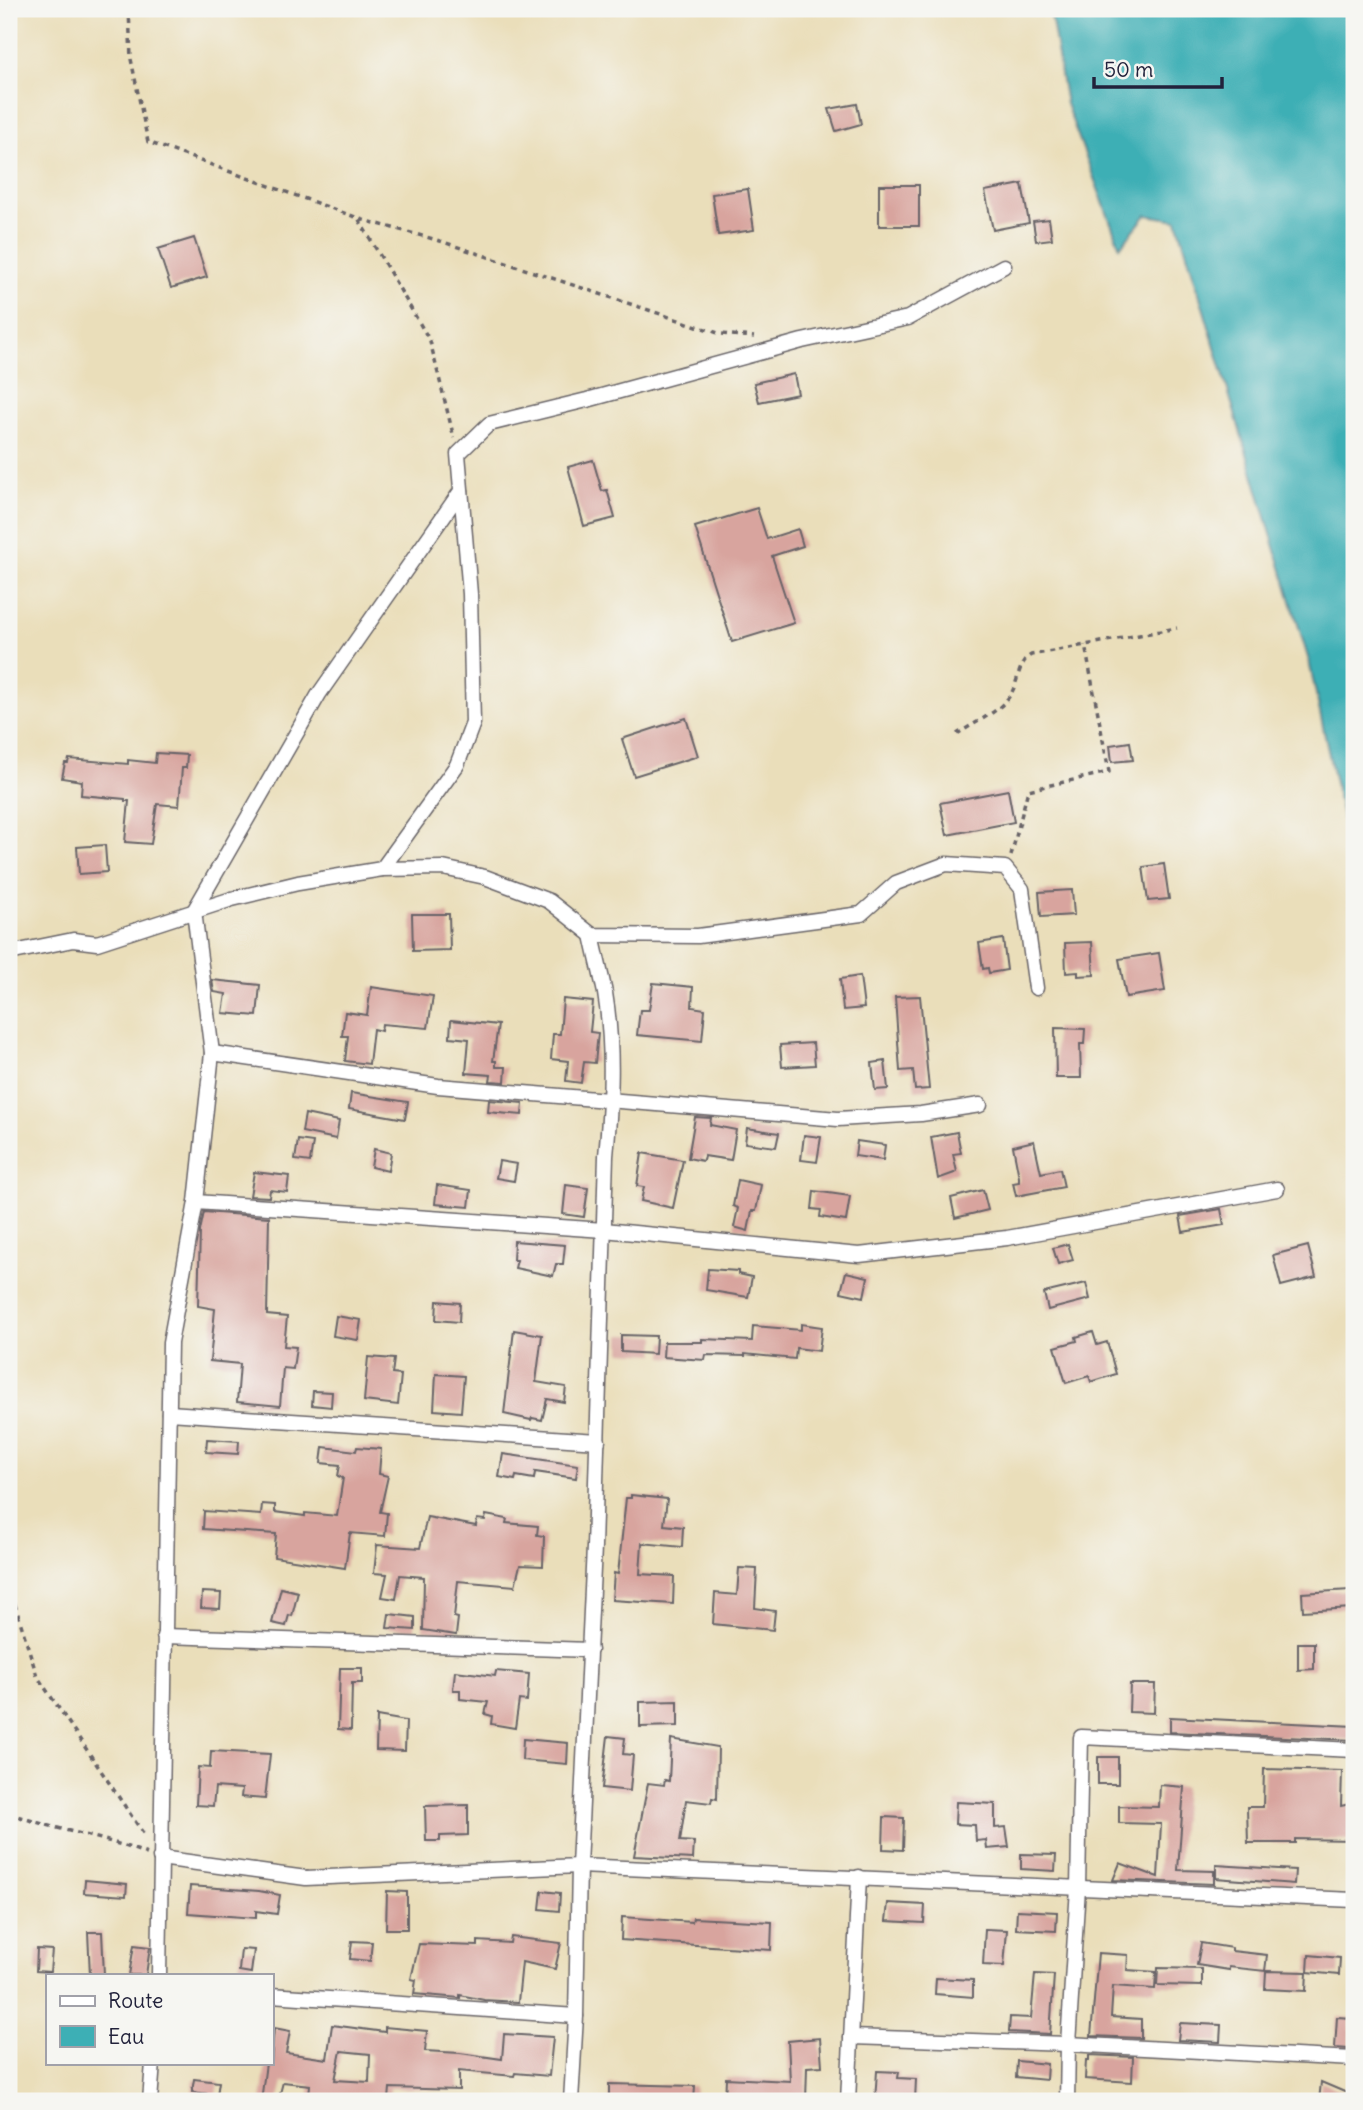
<svg xmlns="http://www.w3.org/2000/svg" width="1363" height="2110" font-family="Delius,sans-serif">
  <style>
    .water { fill: #3dafb5; stroke: #306878; stroke-width: 2 }
    .building { fill: #d8a49e; fill-rule: evenodd }
    .lines { fill: none; stroke-linecap: round; stroke-linejoin: round }
    .minor-casing { stroke: #686467; stroke-width: 17 }
    .path { stroke: #686467; stroke-width: 3.5; stroke-dasharray: 5 5; stroke-linecap: butt }
    .minor { stroke: #fff; stroke-width: 14 }
  </style>
  <rect width="100%" height="100%" fill="#f6f6f2"/>
  <filter id="ink" filterUnits="userSpaceOnUse"><feTurbulence type="fractalNoise" baseFrequency=".0143" numOctaves="2"/><feDisplacementMap in="SourceGraphic" scale="14" xChannelSelector="R" yChannelSelector="G"/><feConvolveMatrix kernelMatrix="1 2 1 2 8 2 1 2 1" color-interpolation-filters="sRGB"/></filter>
  <filter id="wash" filterUnits="userSpaceOnUse"><feTurbulence type="fractalNoise" baseFrequency=".00686" numOctaves="4" result="noise"/><feDisplacementMap in="SourceGraphic" scale="28" xChannelSelector="R" yChannelSelector="G"/><feGaussianBlur stdDeviation="1.57" result="paint"/><feColorMatrix in="noise" values="0 0 0 0 0 0 0 0 0 0 0 0 0 0 0 0 0 1.4 0 .05"/><feComposite in="paint" operator="in"/></filter>
  <g filter="url(#wash)">
    <rect width="100%" height="100%" fill="#eadeba"/>
    <path class="water" d="M1050 9H1354V872L1309 661 1177 220 1146 215 1120 247 1066 104Z"/>
    <g id="blocks">
      <g class="building">
        <path d="M857 104 861 124 836 131 829 109Z"/>
        <path d="M1022 184 1029 223 993 230 985 191Z"/>
        <rect x="879" y="185" width="40" height="41"/>
        <path d="M748 189 754 230 718 235 712 194Z"/>
        <path d="M1049 219 1052 239 1036 241 1033 221Z"/>
        <path d="M194 238 207 277 171 288 158 249Z"/>
        <path d="M794 374 798 394 759 402 754 383Z"/>
        <path d="M593 460 602 491 607 490 615 518 584 526 568 467Z"/>
        <path d="M757 508 767 539 798 529 803 546 772 556 794 623 732 642 695 527Z"/>
        <path d="M686 718 698 756 634 776 622 739Z"/>
        <path d="M1130 742 1133 760 1112 762 1110 745Z"/>
        <path d="M156 753 187 755 186 768H182L179 806 157 804 151 844 125 842 129 801H125V799L81 795 82 781 62 778 65 763H68L69 759 128 764V760L155 763Z"/>
        <path d="M1008 790 1014 822 947 835 940 803Z"/>
        <path d="M105 845 107 872 79 874 77 847Z"/>
        <path d="M1164 864 1169 899 1148 901 1143 867Z"/>
        <path d="M1072 890 1074 915 1041 917 1039 892Z"/>
        <path d="M412 914H449L450 950 413 951Z"/>
        <path d="M1003 939 1007 970 989 973 988 968 983 969 979 943Z"/>
        <path d="M1092 942 1094 975 1078 976V972L1066 973 1065 943Z"/>
        <path d="M1159 953 1165 991 1126 997 1119 959Z"/>
        <path d="M860 976 864 1008 843 1010 840 979Z"/>
        <path d="M212 980 260 985 257 1016 223 1013 226 994 214 992Z"/>
        <path d="M653 983 693 987 692 1007 705 1009 702 1041 637 1035 640 1010H649Z"/>
        <path d="M371 987 433 996 428 1028 382 1024 381 1031 373 1029 369 1064 345 1061 348 1036H342L345 1012 367 1015Z"/>
        <path d="M920 996 929 1089 915 1090 913 1070 900 1071 895 997Z"/>
        <path d="M563 999 593 1002 590 1032 598 1033 595 1063 584 1062 581 1083 566 1081 568 1061 551 1059 553 1034H560Z"/>
        <path d="M451 1020 498 1025 493 1061H496V1067H506L505 1082 490 1081 491 1075 466 1073 469 1039 450 1037Z"/>
        <path d="M1055 1028 1085 1029 1084 1044H1080L1081 1078H1056Z"/>
        <path d="M813 1043 815 1065 782 1067 780 1045Z"/>
        <path d="M885 1061 888 1089 875 1090 872 1063Z"/>
        <path d="M351 1093 408 1102 405 1119 349 1109Z"/>
        <path d="M489 1100 523 1103 522 1115 488 1112Z"/>
        <path d="M305 1114 339 1121 336 1139 302 1132Z"/>
        <path d="M695 1117 711 1118 710 1125 736 1130 731 1160 704 1156 703 1161 688 1158Z"/>
        <path d="M747 1128 779 1133 776 1147 745 1143Z"/>
        <path d="M957 1132 961 1153 953 1154 957 1172 938 1179 931 1137Z"/>
        <path d="M804 1135 821 1137 817 1162 801 1160Z"/>
        <path d="M298 1140 313 1142 310 1162 295 1160Z"/>
        <path d="M857 1141 885 1145 883 1160 855 1156Z"/>
        <path d="M1034 1141 1041 1173 1060 1169 1064 1187 1016 1196 1013 1183 1019 1182V1177L1013 1146Z"/>
        <path d="M374 1149 391 1153 388 1171 371 1167Z"/>
        <path d="M642 1153 683 1160 673 1208 641 1201 644 1187 637 1186Z"/>
        <path d="M499 1161 517 1164 514 1181 496 1178Z"/>
        <path d="M254 1172 289 1176 287 1192 270 1190 269 1197 250 1196Z"/>
        <path d="M738 1180 761 1185 756 1211H752L748 1231 734 1227 738 1208 733 1206Z"/>
        <path d="M437 1185 471 1190 469 1207 435 1204Z"/>
        <path d="M566 1185 588 1188 584 1217 563 1214Z"/>
        <path d="M983 1190 988 1210 955 1218 951 1198Z"/>
        <path d="M814 1191 850 1196 846 1221 820 1217 821 1210 812 1209Z"/>
        <path d="M1221 1209 1224 1225 1183 1232 1180 1216Z"/>
        <path d="M204 1212 269 1217 267 1315 287 1317 284 1346 296 1347 293 1369 283 1368 280 1406 237 1402 240 1364 210 1361 215 1309 198 1306 200 1231Z"/>
        <path d="M514 1241 565 1245 563 1264H556L553 1276 515 1268 517 1260H513Z"/>
        <path d="M1068 1244 1073 1260 1058 1264 1053 1248Z"/>
        <path d="M1308 1246 1316 1277 1281 1286 1273 1255Z"/>
        <path d="M708 1269 738 1271V1274L752 1277 748 1297 706 1290Z"/>
        <path d="M846 1272 868 1277 864 1297 841 1292Z"/>
        <path d="M1086 1283 1090 1299 1048 1310 1044 1293Z"/>
        <path d="M437 1301 460 1303 459 1322 436 1320Z"/>
        <path d="M336 1316 361 1320 358 1340 333 1336Z"/>
        <path d="M801 1324 822 1327 819 1351 796 1348 795 1359 745 1354V1356L706 1355 705 1360 663 1357 664 1342H702V1339L752 1341 753 1326 801 1330Z"/>
        <path d="M514 1330 542 1335 536 1382 566 1387 564 1402 547 1399 542 1420 532 1418 531 1420 504 1414Z"/>
        <path d="M1093 1332 1097 1345 1107 1342 1116 1374 1091 1382 1089 1376 1066 1383 1055 1347 1077 1341 1076 1337Z"/>
        <path d="M621 1335 656 1336 655 1354 621 1352Z"/>
        <path d="M368 1357 394 1359 392 1374 401 1375 398 1405 364 1401Z"/>
        <path d="M436 1374 464 1376 461 1412 434 1410Z"/>
        <path d="M313 1391 332 1392 331 1407 312 1405Z"/>
        <path d="M207 1439 239 1441 238 1454 206 1452Z"/>
        <path d="M323 1447 356 1451 357 1447 381 1449 379 1474 388 1476 380 1512 387 1513 385 1536 350 1533 345 1568 274 1557 276 1534 203 1529 204 1511 261 1515 262 1504 275 1505V1512L305 1516V1513L337 1516 343 1478 338 1476 340 1465 321 1463Z"/>
        <path d="M503 1454 578 1465 576 1478 535 1472 534 1479 516 1476 515 1480 499 1477Z"/>
        <path d="M631 1495 667 1499 664 1525 683 1527 682 1547 642 1543 640 1574 674 1576 673 1604 612 1600 614 1573 618 1574 626 1498H631Z"/>
        <path d="M486 1515 507 1519 506 1523 538 1526 537 1535 544 1536 543 1566 520 1565 515 1586 458 1581 454 1617 458 1618 456 1635 423 1630 424 1577 400 1575 396 1599 382 1597 387 1574 374 1573 377 1545 420 1548 427 1517 476 1526 477 1519 485 1520Z"/>
        <path d="M739 1568 757 1569 755 1608 775 1611 773 1630 713 1624 715 1593 737 1595Z"/>
        <path d="M281 1588 298 1592 292 1616 289 1615 286 1626 272 1623Z"/>
        <path d="M1350 1590 1352 1608 1303 1611 1302 1593Z"/>
        <path d="M202 1592 221 1593 220 1609 201 1608Z"/>
        <path d="M389 1614 415 1617V1630L387 1628Z"/>
        <path d="M1298 1643H1314V1669L1298 1670Z"/>
        <path d="M340 1668H362V1683H352L351 1730 338 1729Z"/>
        <path d="M455 1671 495 1676 496 1671 529 1674 527 1701 519 1700 515 1728 491 1724 492 1716 485 1714 488 1702 460 1699V1690H453Z"/>
        <path d="M1130 1684H1155L1154 1713 1129 1712Z"/>
        <path d="M678 1701V1726L640 1727V1702Z"/>
        <path d="M377 1716 406 1721 405 1751 376 1750Z"/>
        <path d="M1170 1717 1354 1726V1740L1170 1732Z"/>
        <path d="M608 1736 625 1738 623 1754 633 1755 630 1791 602 1788Z"/>
        <path d="M523 1739 568 1743 567 1764 522 1760Z"/>
        <path d="M671 1739 718 1747 717 1799 712 1798 711 1803 686 1800 680 1841 694 1842 693 1859 634 1856 648 1783 664 1785 665 1780 669 1781Z"/>
        <path d="M211 1751 270 1754 265 1799 241 1797 242 1789 215 1787 213 1806 196 1805 198 1767 210 1768Z"/>
        <rect x="1098" y="1757" width="20" height="27"/>
        <path d="M1264 1769 1342 1771 1341 1806 1354 1803V1840L1295 1839V1843H1248L1247 1807H1263Z"/>
        <path d="M1160 1785 1184 1787 1178 1870 1214 1871V1884L1113 1880 1120 1863 1158 1877 1161 1824 1119 1823V1806L1159 1807Z"/>
        <path d="M956 1802 995 1804V1828L1006 1827 1009 1847 987 1849 986 1840 976 1841 975 1825 955 1824Z"/>
        <path d="M468 1805V1835L440 1836V1841H426L425 1806Z"/>
        <path d="M884 1817 904 1818 903 1850 883 1849Z"/>
        <path d="M1021 1854 1056 1855 1055 1871 1021 1869Z"/>
        <path d="M1216 1865 1295 1870 1294 1884 1216 1878Z"/>
        <path d="M85 1880 127 1884 126 1896 84 1893Z"/>
        <path d="M190 1886 259 1891 280 1895 277 1914 256 1911V1918L188 1913Z"/>
        <path d="M387 1891 407 1892V1929H386Z"/>
        <path d="M542 1891 560 1893 559 1911 540 1909Z"/>
        <path d="M888 1903 925 1905 924 1923 886 1921Z"/>
        <path d="M1017 1910 1057 1912 1056 1931 1016 1929Z"/>
        <path d="M622 1917 692 1922 693 1918 772 1922 771 1950 621 1940Z"/>
        <path d="M985 1929 1007 1930 1004 1966 983 1965Z"/>
        <path d="M88 1932H102L104 1975H90Z"/>
        <path d="M511 1937 561 1943 555 1969 522 1962 518 2002 484 2000 460 1995V1998L414 1994 416 1980 411 1979 419 1944 478 1946V1941L510 1943Z"/>
        <path d="M352 1941 372 1942 370 1961 350 1959Z"/>
        <path d="M1201 1943 1232 1948V1951L1267 1955 1265 1971 1229 1967V1970L1197 1965Z"/>
        <path d="M134 1945 150 1947 146 1975H129Z"/>
        <path d="M37 1949 52 1950 50 1972 36 1971Z"/>
        <path d="M241 1949 254 1950 251 1973 239 1971Z"/>
        <path d="M1098 1953 1128 1955 1127 1970 1156 1972 1155 1989 1113 1986 1111 2017 1141 2019V2038L1091 2036Z"/>
        <path d="M1309 1955 1340 1958 1339 1975 1308 1972Z"/>
        <path d="M1158 1968 1202 1969V1986L1157 1985Z"/>
        <path d="M1266 1971 1307 1972 1306 1991 1265 1989Z"/>
        <path d="M1035 1974 1054 1975 1050 2034 1009 2032 1010 2017 1031 2018Z"/>
        <path d="M936 1978 973 1980V1997L935 1994Z"/>
        <path d="M1337 2017 1351 2018 1349 2049 1335 2048Z"/>
        <path d="M1180 2023 1221 2025 1220 2042 1178 2040Z"/>
        <path d="M332 2025 385 2032V2027L427 2031 425 2051 460 2053 502 2059 504 2034 553 2037 549 2076 515 2073 514 2076 459 2071V2090L390 2088 389 2100 309 2097 310 2085 283 2082 278 2101H261L266 2063H271L274 2028 290 2031 286 2053 327 2059ZM341 2051 370 2054 369 2082 335 2080Z"/>
        <path d="M820 2038 822 2066 807 2067 806 2101H725L726 2078 790 2081 788 2041Z"/>
        <path d="M1089 2055 1133 2057 1132 2082 1085 2079 1086 2060H1089Z"/>
        <path d="M1017 2061 1047 2064 1046 2080 1016 2077Z"/>
        <path d="M877 2071 899 2072 898 2078 916 2079 915 2101H875Z"/>
        <path d="M194 2079 219 2082 217 2095 192 2092Z"/>
        <path d="M1321 2082 1354 2096V2101H1319Z"/>
        <path d="M609 2084 695 2086 694 2101H609Z"/>
      </g>
    </g>
  </g>
  <g filter="url(#ink)">
    <use href="#blocks" fill-opacity="0" stroke="#686467" stroke-width="2"/>
    <g class="lines">
      <defs>
        <g id="minor">
          <path d="M382 869 457 765 473 723 470 594 458 454 489 424 587 400 802 341 908 318 1004 266"/>
          <path d="M9 953 73 940 97 943 232 899 298 883 382 869 443 868 485 877 549 901 592 935 698 936 861 914 896 883 946 864 1005 868 1022 889 1036 988"/>
          <path d="M212 1053 438 1086 838 1119 921 1114 980 1105"/>
          <path d="M196 1202 604 1230 859 1255 1007 1238 1277 1189"/>
          <path d="M169 1413 598 1441"/>
          <path d="M164 1636 590 1650"/>
          <path d="M160 1858 306 1878 579 1866 1354 1900"/>
          <path d="M159 1975 170 1343 196 1202 212 1053 194 911 319 694 461 491"/>
          <path d="M271 1995 576 2016"/>
          <path d="M851 2037 1068 2044 1354 2059"/>
          <path d="M150 2101 153 2063"/>
          <path d="M571 2101 576 2016 579 1866 594 1547 606 1156C611 1102 614 1047 605 993 601 974 596 954 592 935"/>
          <path d="M848 2101 859 1877"/>
          <path d="M1067 2101 1068 2044 1078 1888 1081 1737 1354 1750"/>
        </g>
      </defs>
      <use href="#minor" class="minor-casing"/>
      <g class="path">
        <path d="M129 9 131 59 148 142 358 218 430 341 454 438"/>
        <path d="M360 219 437 240 721 334 754 337"/>
        <path d="M957 734C974 723 1000 712 1011 694 1019 680 1018 663 1031 655L1177 628"/>
        <path d="M1011 856 1028 790 1109 772 1085 645"/>
        <path d="M9 1585 37 1676 145 1836"/>
        <path d="M9 1813C54 1830 102 1836 147 1854"/>
      </g>
      <use href="#minor" class="minor"/>
    </g>
  </g>
  <rect width="1363" height="2110" fill="none" stroke="#f6f6f2" stroke-width="35"/>
  <rect x="46" y="1974" width="228" height="91" fill="#f6f6f2" stroke="#a1a1a9" stroke-width="2"/>
  <rect x="60" y="1996" width="35" height="10" fill="#ffffff" stroke="#a1a1a9" stroke-width="2"/>
  <text x="108" y="2008" font-size="21" fill="#22223b">Route</text>
  <rect x="60" y="2026" width="35" height="21" fill="#3dafb5" stroke="#a1a1a9" stroke-width="2"/>
  <text x="108" y="2044" font-size="21" fill="#22223b">Eau</text>
  <path d="M1094 77v10h128v-10" fill="none" stroke="#22223b" stroke-width="3.5"/>
  <text x="1104" y="77" font-size="21" fill="#22223b" stroke="#f6f6f2" stroke-width="5" paint-order="stroke">50 m</text>
</svg>
